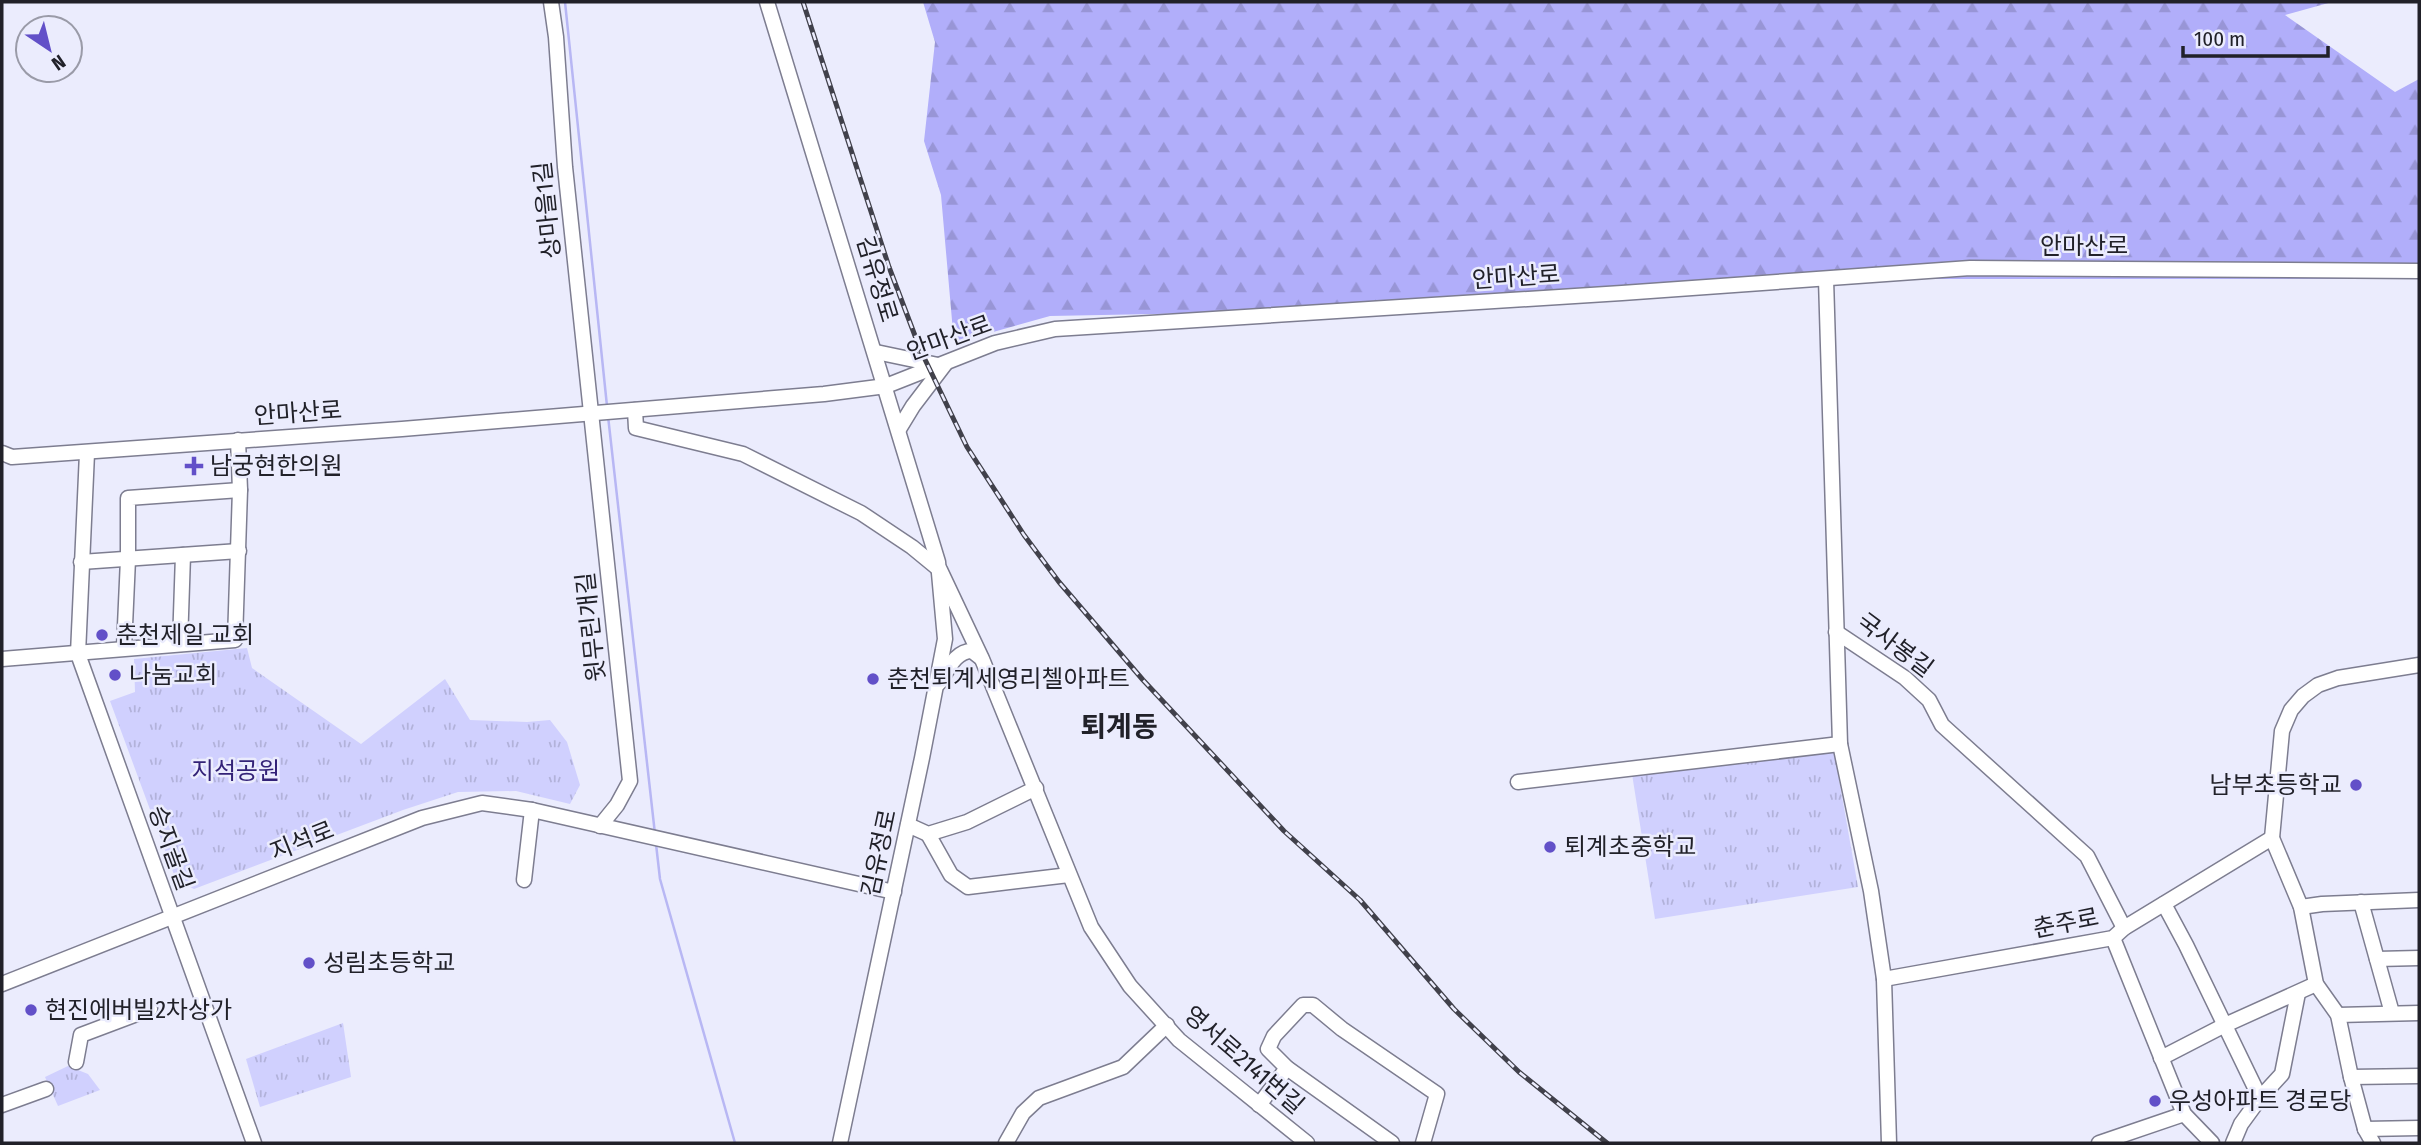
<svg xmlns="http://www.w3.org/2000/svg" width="2421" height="1145" font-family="'Fira Sans Condensed','Noto Sans KR',sans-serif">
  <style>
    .forest { fill: url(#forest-firs) }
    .park { fill: url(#park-tufts) }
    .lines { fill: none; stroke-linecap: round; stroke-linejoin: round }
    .stream { stroke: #b8b7f4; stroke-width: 2.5 }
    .minor-casing { stroke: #7d7d90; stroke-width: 17 }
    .minor { stroke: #fff; stroke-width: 14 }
    .rail-casing { stroke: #41414b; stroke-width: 5 }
    .rail { stroke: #ebecfd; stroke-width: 2.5; stroke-dasharray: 8; stroke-linecap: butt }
    .poi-dot { fill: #6250c8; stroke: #ebecfd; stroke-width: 2.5 }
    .labels { text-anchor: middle; stroke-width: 5; stroke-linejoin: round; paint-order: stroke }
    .street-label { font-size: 24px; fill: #212129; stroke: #ebecfd }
    .poi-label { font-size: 24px; fill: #212129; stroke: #ebecfd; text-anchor: start }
    .park-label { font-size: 24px; fill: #327; stroke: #ebecfd }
    .quarter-label { font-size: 28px; font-weight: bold; fill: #212129; stroke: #ebecfd }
  </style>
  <defs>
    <pattern id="forest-firs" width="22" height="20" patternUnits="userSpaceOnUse" patternTransform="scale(1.75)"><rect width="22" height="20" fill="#b1aefa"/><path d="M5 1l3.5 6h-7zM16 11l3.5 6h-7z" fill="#9895d6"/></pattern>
    <pattern id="park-tufts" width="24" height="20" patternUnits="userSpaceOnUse" patternTransform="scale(1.75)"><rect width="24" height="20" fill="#d0d0fe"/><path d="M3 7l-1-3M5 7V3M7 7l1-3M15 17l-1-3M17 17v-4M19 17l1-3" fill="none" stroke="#b2b2da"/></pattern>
  </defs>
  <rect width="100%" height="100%" fill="#ebecfd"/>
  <path class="forest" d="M923 2H2332L2285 15 2395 92 2419 79V279H1826L1205 313 1050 316 954 343 941 195 924 141 935 42Z"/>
  <g class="park">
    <path d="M247 648 252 668 361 744 445 679 470 720 527 722 550 720 567 742 580 785 570 804 516 791 458 792 403 810 194 889 176 880 110 701 135 692 134 659Z"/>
    <path d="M1834 751 1858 887 1655 919 1632 774Z"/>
    <path d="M343 1023 351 1077 260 1107 246 1059Z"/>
    <path d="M68 1066 88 1074 100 1090 58 1106 45 1077Z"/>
  </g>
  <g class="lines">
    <g class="stream">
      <path d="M565 2 607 406"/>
      <path d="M608 416 655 834"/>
      <path d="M656 844 660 879 735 1143"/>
    </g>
    <defs>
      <g id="minor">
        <path d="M551 2 556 37 565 167 630 781 617 805 600 826"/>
        <path d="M767 2 938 562 945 639 922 758 840 1143"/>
        <path d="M1826 279 1840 744 1871 891 1884 979 1889 1143"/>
        <path d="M876 352 938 365"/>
        <path d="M635 410 636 428 743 454 861 513 912 547 940 570 982 659 1091 927 1130 986 1179 1040 1307 1143"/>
        <path d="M899 429 913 406 945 364"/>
        <path d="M2 453 12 457 402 429 824 394 886 386 995 343 1055 329 1622 293 1970 268 2419 271"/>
        <path d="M87 453 78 654 254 1143"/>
        <path d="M81 562 239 551"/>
        <path d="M1836 632 1905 678 1929 700 1942 725 2087 856 2124 928"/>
        <path d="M180 644 183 555"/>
        <path d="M124 648 128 559V498L240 490"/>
        <path d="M2 659 235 640 240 490 238 440"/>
        <path d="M939 683C948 670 955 651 972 651L981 658"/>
        <path d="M1518 782 1840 744"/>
        <path d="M908 825 928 834 967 822 1036 788"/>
        <path d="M928 834 951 875 968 887 1069 875"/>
        <path d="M524 880 532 810"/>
        <path d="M2361 902 2392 1013"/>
        <path d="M2164 904 2186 945 2260 1098"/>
        <path d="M2301 907 2322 904 2419 900"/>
        <path d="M2113 938 2184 1114 2212 1143"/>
        <path d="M2377 959 2419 958"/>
        <path d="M1884 979 2113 938 2124 928 2272 838"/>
        <path d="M2 984 422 818 482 803 532 810 894 892"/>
        <path d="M2338 1015 2419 1013"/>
        <path d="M2161 1058 2225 1025 2316 984"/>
        <path d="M76 1062 81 1035 150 1009"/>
        <path d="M2351 1077 2419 1076"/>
        <path d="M2 1105 46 1089"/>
        <path d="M1259 1105 1287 1068"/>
        <path d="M2365 1129 2419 1128"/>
        <path d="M1006 1143 1023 1113 1039 1098 1123 1067 1167 1025"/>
        <path d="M1392 1143 1287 1068 1268 1049 1274 1036 1303 1005H1313L1342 1029 1437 1094 1423 1143"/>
        <path d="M2099 1143 2184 1114"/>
        <path d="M2233 1143 2241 1124 2260 1098 2282 1074 2298 993"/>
        <path d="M2373 1143 2365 1129 2351 1077 2338 1015 2316 984 2301 907 2272 838 2282 731 2291 710 2303 696 2318 685 2338 678 2419 665"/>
      </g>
    </defs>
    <use href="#minor" class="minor-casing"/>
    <use href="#minor" class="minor"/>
    <defs>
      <path id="rail" d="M803 2 889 267 920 349 967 447 1024 535 1059 582 1143 680 1284 831 1360 900 1454 1009 1519 1072 1607 1143"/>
    </defs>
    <use href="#rail" class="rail-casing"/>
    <use href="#rail" class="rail"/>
  </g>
  <g class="poi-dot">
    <path d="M190.5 455.5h7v7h7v7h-7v7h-7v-7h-7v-7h7z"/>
    <circle cx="102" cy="635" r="7"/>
    <circle cx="115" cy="675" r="7"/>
    <circle cx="873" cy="679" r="7"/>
    <circle cx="2356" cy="785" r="7"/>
    <circle cx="1550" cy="847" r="7"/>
    <circle cx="309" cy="963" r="7"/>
    <circle cx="31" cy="1010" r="7"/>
    <circle cx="2155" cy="1101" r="7"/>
  </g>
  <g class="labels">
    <g class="street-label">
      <text transform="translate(547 210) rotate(-96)" y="8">상마을1길</text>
      <text x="2084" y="254">안마산로</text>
      <text transform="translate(1516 277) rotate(-4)" y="8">안마산로</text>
      <text transform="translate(877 279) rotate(73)" y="8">김유정로</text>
      <text transform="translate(949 338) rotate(-20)" y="8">안마산로</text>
      <text transform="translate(298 413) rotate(-4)" y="8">안마산로</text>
      <text transform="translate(591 627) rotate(-96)" y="8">윗무린개길</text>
      <text transform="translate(1895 645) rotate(37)" y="8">국사봉길</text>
      <text transform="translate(302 841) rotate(-22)" y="8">지석로</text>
      <text transform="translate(171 848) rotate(70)" y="8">승지골길</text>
      <text transform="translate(879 853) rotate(-78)" y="8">김유정로</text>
      <text transform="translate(2066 923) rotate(-11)" y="8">춘주로</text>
      <text transform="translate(1244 1060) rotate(41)" y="8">영서로2141번길</text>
    </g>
    <g class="poi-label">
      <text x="210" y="474">남궁현한의원</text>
      <text x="116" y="643">춘천제일 교회</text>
      <text x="129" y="683">나눔교회</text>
      <text x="887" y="687">춘천퇴계세영리첼아파트</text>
      <text x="2342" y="793" text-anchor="end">남부초등학교</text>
      <text x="1564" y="855">퇴계초중학교</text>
      <text x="323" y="971">성림초등학교</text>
      <text x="45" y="1018">현진에버빌2차상가</text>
      <text x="2169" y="1109">우성아파트 경로당</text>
    </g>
    <g class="park-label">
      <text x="236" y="779">지석공원</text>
    </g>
    <g class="quarter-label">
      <text x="1119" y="736">퇴계동</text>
    </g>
  </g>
  <rect width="2421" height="1145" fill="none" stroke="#212129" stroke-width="7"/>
  <g transform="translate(49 49) rotate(145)"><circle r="33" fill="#ebecfd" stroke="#9a9ba8" stroke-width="2"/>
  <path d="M0-5L12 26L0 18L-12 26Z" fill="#6250c8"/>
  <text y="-10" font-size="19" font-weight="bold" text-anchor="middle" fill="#212129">N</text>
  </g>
  <path d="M2183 46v10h145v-10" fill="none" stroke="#212129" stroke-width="3.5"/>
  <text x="2194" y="46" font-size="21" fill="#212129" stroke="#ebecfd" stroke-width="5" paint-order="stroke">100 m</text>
</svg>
